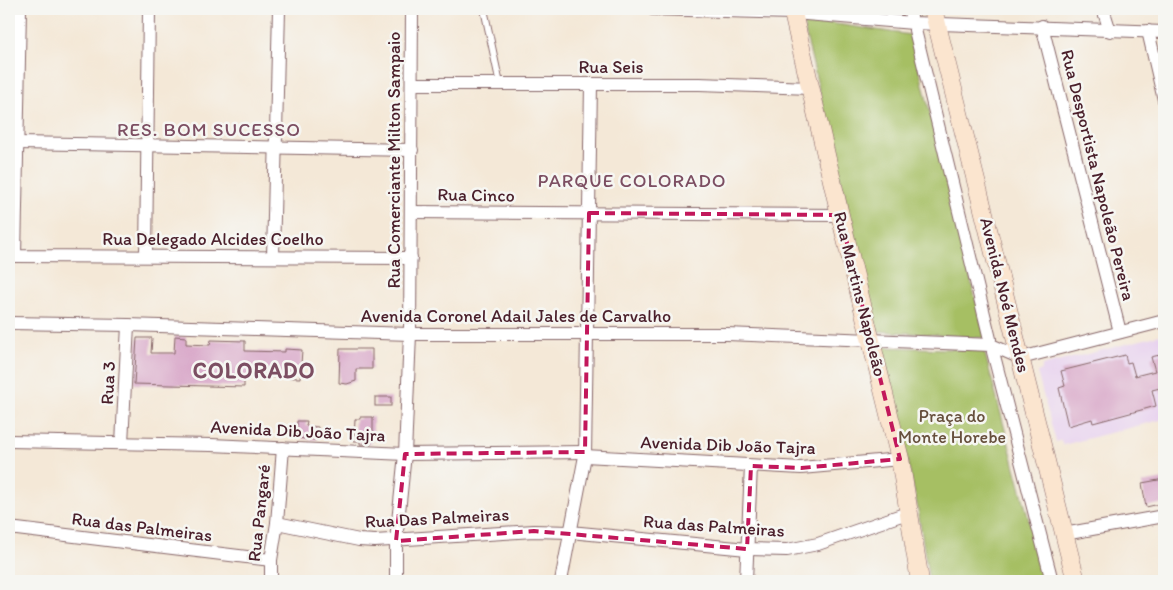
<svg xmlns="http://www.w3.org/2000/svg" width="1173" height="590" font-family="Itim,sans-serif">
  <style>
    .built { fill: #e8d2ef }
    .green { fill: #a6bf64; stroke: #786f48 }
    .building { fill: #d8a6c8 }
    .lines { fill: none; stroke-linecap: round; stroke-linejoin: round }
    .lane-casing { stroke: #866567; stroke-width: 8 }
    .street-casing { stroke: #866567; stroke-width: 14 }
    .secondary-casing { stroke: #866567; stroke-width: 19 }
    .lane { stroke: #fff; stroke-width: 6 }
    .street { stroke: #fff; stroke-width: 12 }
    .secondary { stroke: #fbe5cf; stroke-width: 18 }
    .marked { fill: none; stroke: #c2185b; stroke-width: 4; stroke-dasharray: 10 6; stroke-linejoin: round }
    .labels { text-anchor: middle; stroke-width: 5; stroke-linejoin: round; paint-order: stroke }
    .street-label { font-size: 18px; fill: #4a1f2b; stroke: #f6f6f2 }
    .park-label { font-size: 18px; fill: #664f3c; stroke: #f6f6f2 }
    .neighbourhood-label { font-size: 19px; letter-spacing: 1px; fill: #7c4e62; stroke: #f6f6f2 }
    .district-label { font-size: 22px; font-weight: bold; letter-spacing: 1px; fill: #7c4e62; stroke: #f6f6f2 }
  </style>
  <rect width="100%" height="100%" fill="#f6f6f2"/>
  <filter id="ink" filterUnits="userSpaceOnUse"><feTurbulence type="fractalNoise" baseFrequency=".02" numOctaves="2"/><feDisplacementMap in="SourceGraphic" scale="10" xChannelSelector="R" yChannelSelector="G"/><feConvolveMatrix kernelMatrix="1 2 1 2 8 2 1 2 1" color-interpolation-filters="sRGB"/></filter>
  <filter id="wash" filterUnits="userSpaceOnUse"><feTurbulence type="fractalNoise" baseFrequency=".0096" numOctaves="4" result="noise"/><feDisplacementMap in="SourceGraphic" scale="20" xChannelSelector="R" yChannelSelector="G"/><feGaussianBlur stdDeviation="1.12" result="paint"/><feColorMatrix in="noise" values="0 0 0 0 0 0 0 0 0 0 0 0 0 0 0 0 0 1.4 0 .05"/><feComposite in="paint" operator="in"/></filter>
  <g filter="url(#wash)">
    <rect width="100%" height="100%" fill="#f4e8d7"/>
    <path class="built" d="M1164 334V419L1063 445 1061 440 1056 442 1037 372 1042 370V366Z"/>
    <g class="green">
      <path d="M850 9H925L927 15Z"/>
      <path d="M802 19 911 35 985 338 877 331Z"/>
      <path d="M882 347 984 350 1045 581H929L917 504Z"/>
    </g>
    <g id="blocks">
      <g class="building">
        <path d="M175 336 186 337V344L210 345 211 340 245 341V351L285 352V349L302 350 300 378 244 376V387L134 384 137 338H152L151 353H174Z"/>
        <path d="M340 349H372V369H356V381L347 384 339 383Z"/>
        <path d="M1164 354V393L1161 394 1160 388 1152 390 1156 406 1093 423 1092 419 1068 426 1059 388 1065 386 1061 371 1125 355 1127 363 1131 362 1135 376 1155 371 1151 357Z"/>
        <rect x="375" y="397" width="16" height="9"/>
        <path d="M360 417H373V441H371V444H360V441H354L355 419H360Z"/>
        <path d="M297 421H307L306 426 318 427 317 440 297 438Z"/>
        <path d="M1164 479V503L1146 507 1142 483Z"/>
      </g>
    </g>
  </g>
  <g filter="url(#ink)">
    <use href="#blocks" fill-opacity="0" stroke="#866567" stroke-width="1"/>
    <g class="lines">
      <defs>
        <path id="lane" d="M484 9 500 84"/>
        <g id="street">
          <path d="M20 9 15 256 411 258"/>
          <path d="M652 9 794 13 913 23 1164 32"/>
          <path d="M909 9 911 16"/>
          <path d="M1103 9 1110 31"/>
          <path d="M1042 26 1120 332"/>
          <path d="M915 30 990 339"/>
          <path d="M1148 31 1164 100"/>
          <path d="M412 84H699L810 88"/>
          <path d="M17 143 412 150"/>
          <path d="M411 212 840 215"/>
          <path d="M146 256 149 9"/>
          <path d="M273 257 279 9"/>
          <path d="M9 323 128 325 410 334H727L991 345 1021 358 1164 321"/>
          <path d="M993 352 1052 581"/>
          <path d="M9 441 211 445 405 454 585 452"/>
          <path d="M122 443 128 325"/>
          <path d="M585 456 801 468 900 459"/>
          <path d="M277 523 359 540 375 541 534 531 570 532 747 549 787 550 818 544 910 512"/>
          <path d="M9 528 271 560"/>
          <path d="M1064 534 1164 516"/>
          <path d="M271 581V560L277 523 283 448"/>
          <path d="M396 581V541L405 454 410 334 412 9"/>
          <path d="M561 581 585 456 591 85"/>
          <path d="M746 581 751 466"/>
        </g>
        <g id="secondary">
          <path d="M792 9 840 215 900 459 920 581"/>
          <path d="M933 9 1076 581"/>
        </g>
      </defs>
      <use href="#lane" class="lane-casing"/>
      <use href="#street" class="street-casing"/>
      <use href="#secondary" class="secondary-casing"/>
      <use href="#lane" class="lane"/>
      <use href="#street" class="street"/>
      <use href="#secondary" class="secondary"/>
    </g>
  </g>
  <path class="marked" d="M589 213 840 215 900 459 801 468 751 466 747 549 534 531 396 541 405 454 585 452Z"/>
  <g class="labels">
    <g class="street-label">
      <text x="611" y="73">Rua Seis</text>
      <text transform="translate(394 160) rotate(-90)" y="6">Rua Comerciante Milton Sampaio</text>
      <text transform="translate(1098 175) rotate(76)" y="6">Rua Desportista Napoleão Pereira</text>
      <text transform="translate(476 195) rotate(1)" y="6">Rua Cinco</text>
      <text x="213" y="245">Rua Delegado Alcides Coelho</text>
      <text transform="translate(860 294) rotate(76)" y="6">Rua Martins Napoleão</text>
      <text transform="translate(1005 295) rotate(76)" y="6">Avenida Noé Mendes</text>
      <text x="516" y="322">Avenida Coronel Adail Jales de Carvalho</text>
      <text transform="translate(108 383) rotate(-87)" y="6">Rua 3</text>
      <text transform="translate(298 431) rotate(3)" y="6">Avenida Dib João Tajra</text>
      <text transform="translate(728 445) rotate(2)" y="6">Avenida Dib João Tajra</text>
      <text transform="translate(259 513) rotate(-84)" y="6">Rua Pangaré</text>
      <text transform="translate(437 518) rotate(-3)" y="6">Rua Das Palmeiras</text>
      <text transform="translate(714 526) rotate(4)" y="6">Rua das Palmeiras</text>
      <text transform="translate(142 527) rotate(7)" y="6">Rua das Palmeiras</text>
    </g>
    <g class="park-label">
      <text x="952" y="422">Praça do<tspan x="952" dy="21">Monte Horebe</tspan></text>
    </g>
    <g class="neighbourhood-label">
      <text x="209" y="136">RES. BOM SUCESSO</text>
      <text x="632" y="187">PARQUE COLORADO</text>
    </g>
    <g class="district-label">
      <text x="254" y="378">COLORADO</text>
    </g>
  </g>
  <rect width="1173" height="590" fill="none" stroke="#f6f6f2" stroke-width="30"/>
</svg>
